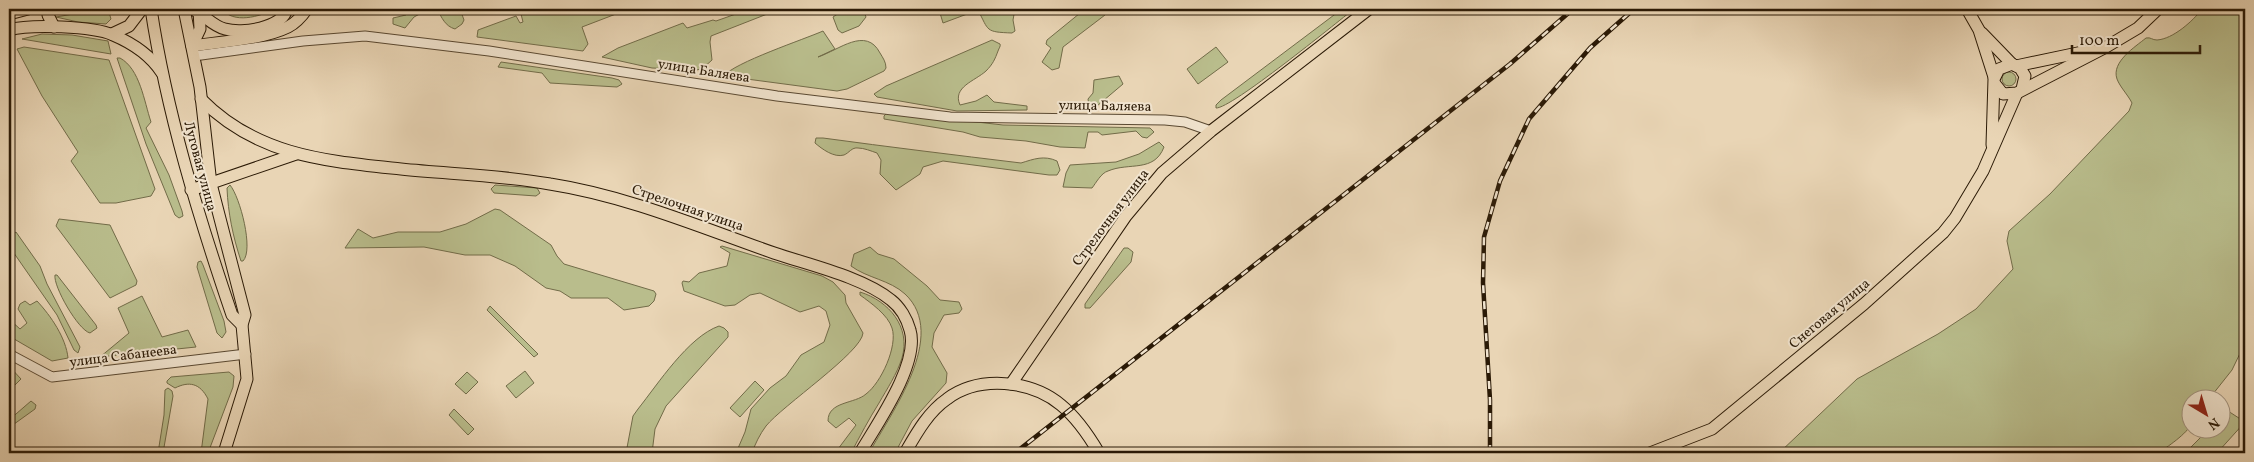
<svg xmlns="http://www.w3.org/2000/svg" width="2254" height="462" font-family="Vollkorn,serif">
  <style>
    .green { fill: #b9bd8c; stroke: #726c49 }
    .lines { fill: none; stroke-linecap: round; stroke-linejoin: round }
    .minor-casing { stroke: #5a4932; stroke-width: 11 }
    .major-casing { stroke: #2b1a06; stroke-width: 13 }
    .minor { stroke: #f1e4cf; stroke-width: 9 }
    .major { stroke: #e9d5b5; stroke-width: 11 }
    .rail-casing { stroke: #2b1a06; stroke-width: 4.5 }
    .rail { stroke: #f1e4cf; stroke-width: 2.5; stroke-dasharray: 8; stroke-linecap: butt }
    .labels { text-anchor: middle; stroke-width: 4; stroke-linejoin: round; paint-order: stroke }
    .street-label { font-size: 14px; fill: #2b1a06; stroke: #f1e4cf }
  </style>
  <rect width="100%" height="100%" fill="#e9d5b5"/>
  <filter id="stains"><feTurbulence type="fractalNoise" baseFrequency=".004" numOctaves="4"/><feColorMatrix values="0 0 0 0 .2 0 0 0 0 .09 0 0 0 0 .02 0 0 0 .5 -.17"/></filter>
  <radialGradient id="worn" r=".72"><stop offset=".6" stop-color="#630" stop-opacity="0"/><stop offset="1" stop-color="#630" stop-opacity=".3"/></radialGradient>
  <g class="green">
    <path d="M102 9H108L111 19 106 24 78 22 56 17Z"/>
    <path d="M222 9H274C260 17 233 24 222 9Z"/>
    <path d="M411 9H429L414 17 405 28 393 24V18L406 15Z"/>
    <path d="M437 9H460L464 20 462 24 455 29C445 26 442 18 437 9Z"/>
    <path d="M534 9H629L582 27 588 44 583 51 477 37 478 30 516 16 520 23 523 22 521 14Z"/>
    <path d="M750 9H780L711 36 710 42 712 60 702 69 696 70 652 68 602 57 618 48 683 23 687 28 713 20 716 21Z"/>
    <path d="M845 9H863L866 17 859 26 842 33 838 30 833 17Z"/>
    <path d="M945 9H1015L1013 20 1015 31 1012 33C985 32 989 31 978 10L943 23 940 13Z"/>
    <path d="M1085 9H1109L1105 15 1063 47 1059 68 1052 70 1042 62 1051 48 1046 44 1047 40Z"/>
    <path d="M1342 9H1354C1336 23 1231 109 1216 108V105L1221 100Z"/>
    <path d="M2202 9H2245V343L2232 370 2209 399 2192 400C2192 406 2194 418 2191 424 2188 433 2166 448 2158 453H1779L1857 379 1938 334 1976 309 2013 269 2007 241 2009 231 2050 194 2129 111 2132 103C2128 95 2120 87 2117 79 2111 62 2135 47 2146 38 2151 37 2152 40 2157 40 2173 39 2193 21 2202 9Z"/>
    <path d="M823 31 835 49 818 57C839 50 866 26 880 53 883 58 886 62 886 68L884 71 847 89 837 91 724 76C733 63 805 39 823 31Z"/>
    <path d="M42 34 72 35 108 41 111 54 22 39Z"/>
    <path d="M992 40 1000 44C1001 46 999 48 998 51 995 59 993 64 986 71 975 81 952 87 960 105L976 101 987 95 994 102 1027 106V110L957 111 877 97 874 94 886 86Z"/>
    <path d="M24 47 109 60 155 189 151 196 116 203H100L71 161 78 152 42 96 17 49Z"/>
    <path d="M1216 47 1228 62 1198 84 1187 69Z"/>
    <path d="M117 58H120C140 69 144 101 151 122L146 128 169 175 182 211 183 216 179 218 175 215 146 144Z"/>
    <path d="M501 62 612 78 619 80 622 84 617 87 550 83 542 73 498 67Z"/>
    <circle cx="2009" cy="79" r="7"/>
    <path d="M1119 76 1123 84 1097 106H1089L1088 99 1093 93 1094 80Z"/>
    <path d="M888 112 1003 125 1150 128 1154 132 1147 138 1142 137 1136 131 1102 135 1098 132H1088L1085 148 1060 147 1026 141 980 137 963 132 884 119V116Z"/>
    <path d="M816 138H823C889 147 955 155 1021 163 1034 159 1044 155 1057 161L1060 170 1057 175H1049L943 161 923 167 920 174 896 190 880 174 881 160 877 153C871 151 864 148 858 148 852 147 849 153 844 155 834 158 822 149 815 143Z"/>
    <path d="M1159 142 1164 147C1154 173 1129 162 1108 171 1101 173 1096 183 1092 188L1063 187 1066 173 1070 165 1116 162 1139 154Z"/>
    <path d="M230 185C240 197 254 250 243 261H241C233 237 228 213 227 188Z"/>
    <path d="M495 185 537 188 540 193 536 196 494 193 491 189Z"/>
    <path d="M495 209 500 210 551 245 557 256 564 264 654 291 656 294 654 301 649 306 624 310 608 298H571L560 291 546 288 515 266 490 255H465L424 247 345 248 358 229 373 238 398 232H440L466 224Z"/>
    <path d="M59 219 110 225 137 281 136 285 110 298 56 226Z"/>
    <path d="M16 232 40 266 47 284 80 347 78 353 74 350 57 315 9 246V237Z"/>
    <path d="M722 246 822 276 833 282 845 295 846 303 863 333C862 352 782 406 766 426 760 434 755 444 752 453H736L745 432 751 409 770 388 786 376 801 355 824 342 830 325 826 311 819 306 800 312 760 293 750 295 735 305 725 306 684 291 682 283 683 281 689 282 699 273 727 266 730 253 720 247Z"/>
    <path d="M870 247 878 254 894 259 927 286 940 300 959 302 962 309 959 313 944 315 934 333 932 347 947 373 946 383 912 421 895 453H869C891 413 949 335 905 294 890 280 867 278 851 266L854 254Z"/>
    <path d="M1124 248H1128L1133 252 1131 262 1090 308H1085V304Z"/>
    <path d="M198 262 201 261 203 265 224 321 226 332 222 338 217 333 197 267Z"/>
    <path d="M55 275H57L96 325 97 328 90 333C78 330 53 286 55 275Z"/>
    <path d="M860 292C889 301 911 327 902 358 897 374 887 389 879 403 869 419 860 436 851 453H835L856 425 849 418 836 428 828 421C828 401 855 404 866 394 881 383 898 346 892 328 888 315 871 303 860 295Z"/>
    <path d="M142 296 162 337 188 330 196 347 100 357 129 333 118 308Z"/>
    <path d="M25 301 30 305 37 301C51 316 66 338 68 358L52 361 9 336V319L20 329 27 323 18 309 20 304Z"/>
    <path d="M490 306 538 354 534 357 487 310Z"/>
    <path d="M719 326 724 328 728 332V337L666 406 655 429 652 453H626L633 416 638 409C658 384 688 337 719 326Z"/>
    <path d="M9 366 21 379 9 391Z"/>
    <path d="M525 371 534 383 516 398 506 386Z"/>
    <path d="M229 372 234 376 233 387 208 453H201L208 399C200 383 189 381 175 388L167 383V381L171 377Z"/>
    <path d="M467 372 478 382 466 394 455 384Z"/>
    <path d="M755 381 764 390 740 417 730 408Z"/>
    <path d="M168 388 172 391 173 396 163 453H158L164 415 165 390Z"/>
    <path d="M31 401 36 405 35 409 10 427 9 433V420Z"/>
    <path d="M454 409 474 429 468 435 449 415Z"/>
    <path d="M2228 411 2245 422 2217 453H2185L2208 430H2222V415Z"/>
  </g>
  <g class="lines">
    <defs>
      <g id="minor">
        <path d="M194 56 303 41 365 36 489 51 777 96 950 117 1165 120 1185 122 1211 131"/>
        <path d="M9 354 52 377 246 354"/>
      </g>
      <g id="major">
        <path d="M49 9 48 15 54 27"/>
        <path d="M151 9C167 114 198 215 232 315L242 325"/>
        <path d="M184 9 200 87 211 184 245 315 242 325 247 379 224 453"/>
        <path d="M192 9C204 14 212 26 225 29 242 34 282 28 287 9"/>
        <path d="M1967 9 1979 30 1994 77"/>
        <path d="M9 14 28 9"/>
        <path d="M9 30C30 24 93 26 113 35 132 43 151 56 162 73"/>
        <path d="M1982 33 2012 64"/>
        <path d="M112 34 129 26 142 9"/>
        <path d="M192 46C220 42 264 39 288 27 296 23 302 16 307 9"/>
        <path d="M192 46 200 29 199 9"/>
        <path d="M2016 66 2092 50"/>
        <path d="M1995 84 2003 94 2017 93 2106 47 2138 28 2158 9"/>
        <path d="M201 99C257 156 326 161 401 169 450 174 501 175 550 184 627 196 700 227 774 253 809 265 863 277 891 300 900 307 907 319 910 330 920 363 877 424 860 453"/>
        <path d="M1992 145 1994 79 1999 69 2012 64 2020 68 2025 76 2022 89"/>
        <path d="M191 190 296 154"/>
        <path d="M1011 384 1126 216 1162 173 1211 131 1369 9"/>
        <path d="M905 453C916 434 928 412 947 399 979 375 1031 380 1061 405 1077 418 1089 436 1099 453"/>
        <path d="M1650 453 1712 429 1864 304 1943 233 1955 218 1983 171 2017 93"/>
      </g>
    </defs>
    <use href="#minor" class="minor-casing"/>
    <use href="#major" class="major-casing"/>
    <use href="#minor" class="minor"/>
    <use href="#major" class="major"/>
    <defs>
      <g id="rail">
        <path d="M1015 453 1510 64 1573 9"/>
        <path d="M1490 453V400L1483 283 1484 237 1500 181 1529 119 1590 48 1634 9"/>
      </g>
    </defs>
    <use href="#rail" class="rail-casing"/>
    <use href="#rail" class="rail"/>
  </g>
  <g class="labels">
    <g class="street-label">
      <text transform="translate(704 70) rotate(9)" y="5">улица Баляева</text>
      <text transform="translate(1105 105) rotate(1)" y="5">улица Баляева</text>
      <text transform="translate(201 166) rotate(75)" y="5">Луговая улица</text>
      <text transform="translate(688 207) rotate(19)" y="5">Стрелочная улица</text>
      <text transform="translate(1110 217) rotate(-53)" y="5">Стрелочная улица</text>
      <text transform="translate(1829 313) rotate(-40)" y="5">Снеговая улица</text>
      <text transform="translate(123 355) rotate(-7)" y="5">улица Сабанеева</text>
    </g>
  </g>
  <rect width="2254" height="462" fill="none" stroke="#e9d5b5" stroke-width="30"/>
  <rect x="10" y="10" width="2234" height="442" fill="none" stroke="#2b1a06" stroke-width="2.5"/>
  <rect x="15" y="15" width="2224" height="432" fill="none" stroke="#2b1a06"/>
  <g transform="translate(2206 414) rotate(142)"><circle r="24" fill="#f1e4cf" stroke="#a2937f"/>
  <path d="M0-4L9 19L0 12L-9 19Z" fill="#8f2418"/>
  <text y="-8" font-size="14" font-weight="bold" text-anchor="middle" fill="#2b1a06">N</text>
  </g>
  <path d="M2072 45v8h128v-8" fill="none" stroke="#2b1a06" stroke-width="2.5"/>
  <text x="2079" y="45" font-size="15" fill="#2b1a06" stroke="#f1e4cf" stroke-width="4" paint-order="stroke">100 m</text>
  <rect width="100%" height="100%" filter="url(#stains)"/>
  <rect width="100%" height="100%" fill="url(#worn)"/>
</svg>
